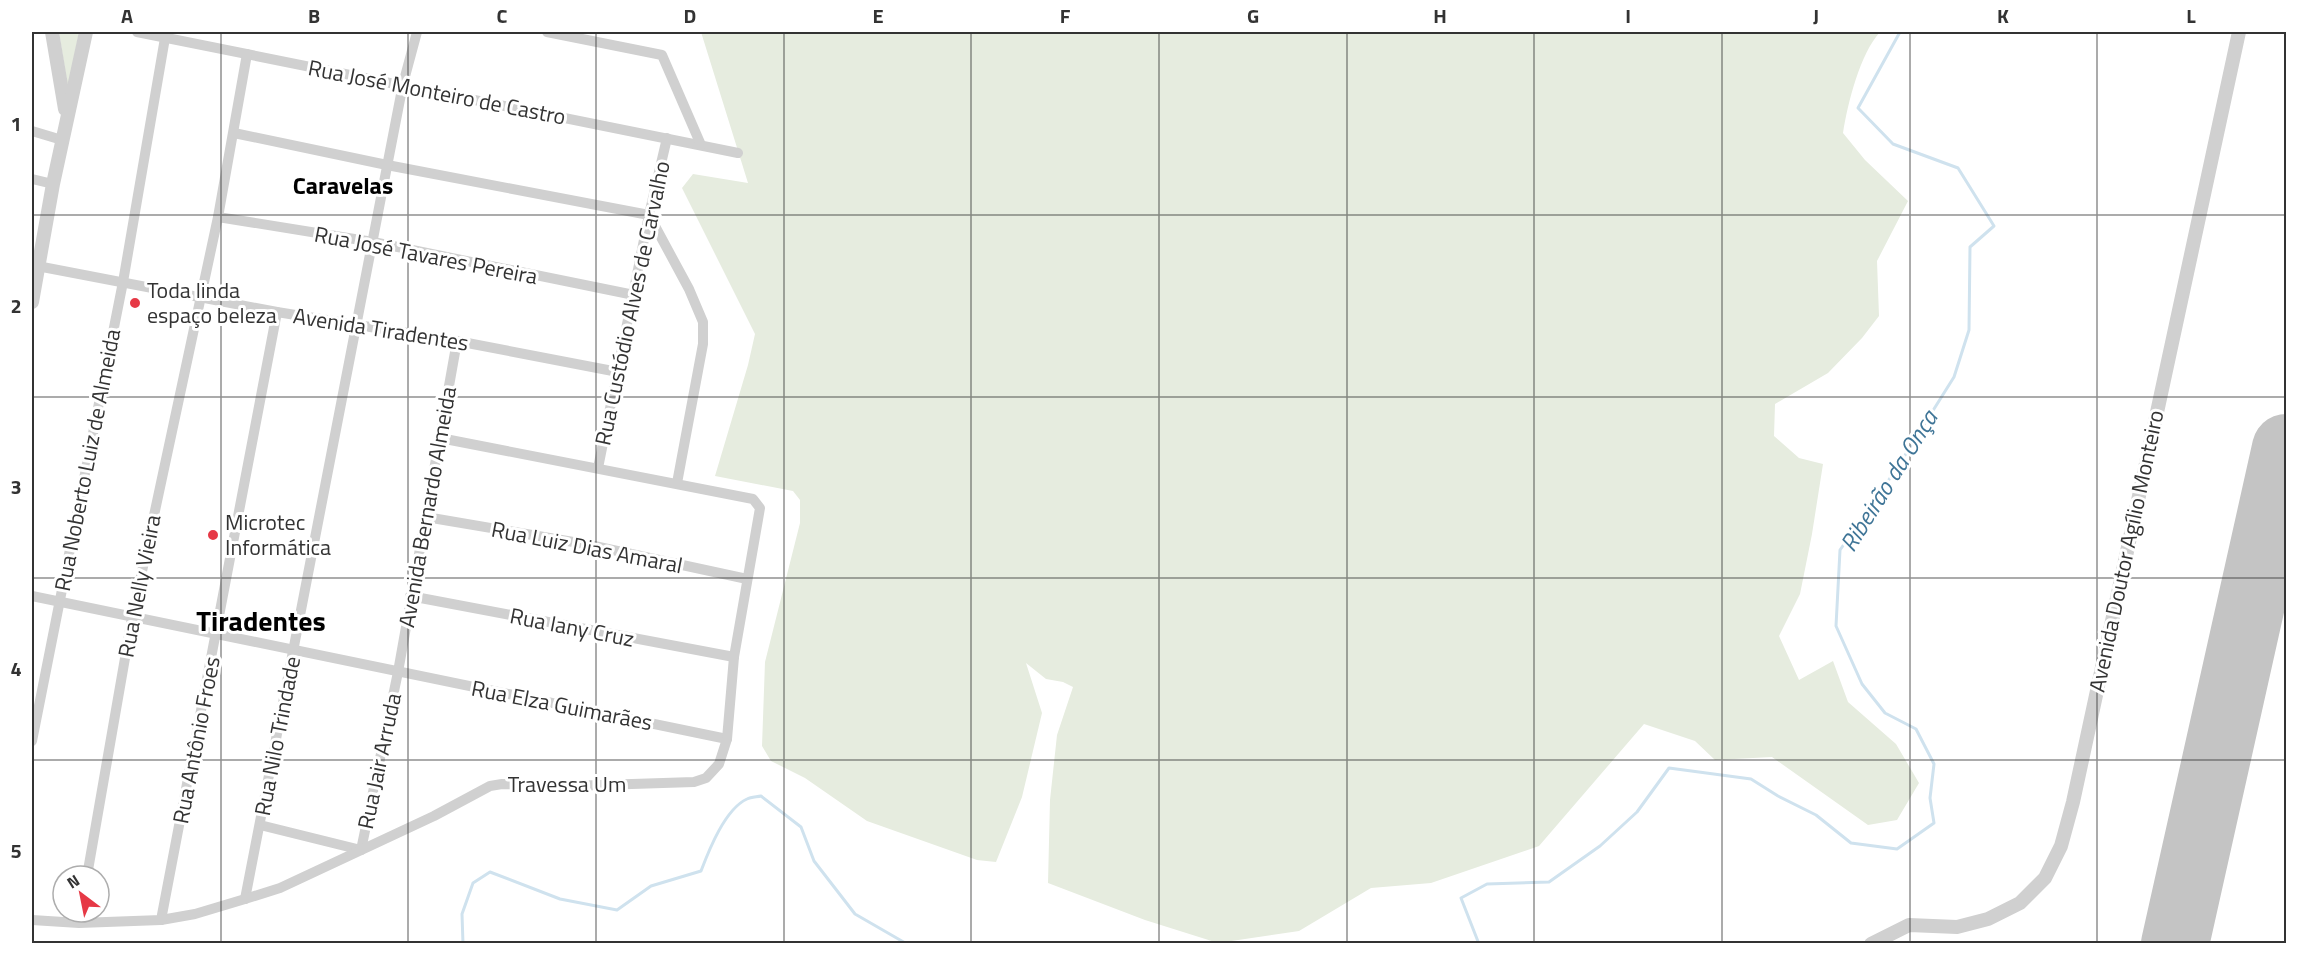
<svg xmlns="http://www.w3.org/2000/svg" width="2318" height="975" font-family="'Titillium Web',sans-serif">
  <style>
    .green { fill: #e6ecdf }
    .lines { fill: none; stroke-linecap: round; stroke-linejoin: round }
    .stream { stroke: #cfe2ee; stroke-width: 3 }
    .runway { stroke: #c4c4c4; stroke-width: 68 }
    .minor { stroke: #d0d0d0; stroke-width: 10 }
    .tertiary { stroke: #d0d0d0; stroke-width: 14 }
    .grid { fill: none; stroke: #333; stroke-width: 1.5; stroke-opacity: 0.55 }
    .poi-dot { fill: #e63946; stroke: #fff; stroke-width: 2 }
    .labels { text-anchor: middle; stroke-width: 6; stroke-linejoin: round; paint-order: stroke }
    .street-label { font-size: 22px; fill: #333; stroke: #fff }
    .poi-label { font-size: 22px; fill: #333; stroke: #fff; text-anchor: start }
    .neighbourhood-label { font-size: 24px; font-weight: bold; fill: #000; stroke: #fff }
    .water-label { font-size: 24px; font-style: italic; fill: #3f7597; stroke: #fff }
    .district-label { font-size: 28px; font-weight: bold; fill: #000; stroke: #fff }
    .neatline { fill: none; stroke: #333; stroke-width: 2 }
    .grid-label { font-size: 20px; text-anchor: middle; font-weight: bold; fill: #333 }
  </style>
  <rect width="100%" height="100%" fill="#fff"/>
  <g class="green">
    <path d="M59 32H79L68 88Z"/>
    <path d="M701 32H1880C1860 54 1848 102 1843 133L1865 160 1908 201 1877 261 1879 316 1862 338 1828 373 1775 404 1774 436 1799 458 1823 464 1812 534 1800 594 1779 636 1799 680 1833 661 1848 702 1896 744 1919 783 1897 820 1868 825 1772 757 1715 760 1695 741 1644 724 1539 846 1431 883 1371 888 1299 931 1218 943 1145 920 1048 883 1050 800 1057 735 1073 687 1063 682 1046 679 1026 663 1042 713 1022 797 996 862 977 860 867 821 805 778 771 761 762 746 765 662 800 523V500L793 491 715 476 748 365 755 334 682 188 693 174 748 183Z"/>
  </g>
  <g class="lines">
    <g class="stream">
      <path d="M463 944 462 914 473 883 490 872 560 899 617 910 651 886 701 871C709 850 725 809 747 799 751 797 757 797 761 796L801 827 814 861 855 914 907 944"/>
      <path d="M1479 944 1461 898 1487 884 1549 882 1600 846 1637 812 1669 768 1751 779 1778 796 1816 815 1851 843 1897 849 1934 823 1930 798 1934 764 1916 729 1885 713 1862 684 1836 626 1840 550 1897 468 1954 377 1969 330 1970 247 1994 226 1958 168 1893 144 1858 108 1900 32"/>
    </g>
    <path class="runway" d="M2175 944 2286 448"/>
    <g class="minor">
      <path d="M137 32 738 153"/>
      <path d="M547 32 662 55 701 145"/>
      <path d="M32 131 62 140"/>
      <path d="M234 133 387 165 649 215 689 289 703 322V344L677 483"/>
      <path d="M32 179 53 184"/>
      <path d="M218 217 373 242 634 295"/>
      <path d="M32 265 277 312 457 341 618 372"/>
      <path d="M598 468 649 215 667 138"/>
      <path d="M426 517 585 544 747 579"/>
      <path d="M32 596 727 739"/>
      <path d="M410 596 734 657"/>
      <path d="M32 741 123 282 165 38"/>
      <path d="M260 825 361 850"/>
      <path d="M361 850 398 672 457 341"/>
      <path d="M87 876 132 618 218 217 247 54"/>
      <path d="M245 899 403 84 417 32"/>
      <path d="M32 920 79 923 161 920 195 914 245 899 280 888 434 816 490 786 502 784 570 786 694 782 706 778 719 764 727 739 734 657 760 508 753 499 440 438"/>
      <path d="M161 920 277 312"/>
    </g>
    <g class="tertiary">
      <path d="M52 32 65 109"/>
      <path d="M32 302 53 184 86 32"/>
      <path d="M1871 944 1909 925 1957 927 1988 919 2020 903 2045 878 2061 846 2073 802 2239 32"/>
    </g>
  </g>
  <path class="grid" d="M221 32V944M408 32V944M596 32V944M784 32V944M971 32V944M1159 32V944M1347 32V944M1534 32V944M1722 32V944M1910 32V944M2097 32V944M32 215H2286M32 397H2286M32 578H2286M32 760H2286"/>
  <g class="poi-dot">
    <circle cx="135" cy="303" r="6"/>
    <circle cx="213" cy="535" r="6"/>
  </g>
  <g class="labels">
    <g class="street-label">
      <text transform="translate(437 92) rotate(11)" y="8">Rua José Monteiro de Castro</text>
      <text transform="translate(426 255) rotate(11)" y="8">Rua José Tavares Pereira</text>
      <text transform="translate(632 303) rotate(-78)" y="8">Rua Custódio Alves de Carvalho</text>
      <text transform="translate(381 329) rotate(9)" y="8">Avenida Tiradentes</text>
      <text transform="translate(87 460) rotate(-79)" y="8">Rua Noberto Luiz de Almeida</text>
      <text transform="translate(427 507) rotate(-80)" y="8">Avenida Bernardo Almeida</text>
      <text transform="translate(587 547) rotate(11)" y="8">Rua Luiz Dias Amaral</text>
      <text transform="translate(2126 551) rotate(-78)" y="8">Avenida Doutor Agílio Monteiro</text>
      <text transform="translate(139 586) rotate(-79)" y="8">Rua Nelly Vieira</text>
      <text transform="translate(572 627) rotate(11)" y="8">Rua Iany Cruz</text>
      <text transform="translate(562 705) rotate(11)" y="8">Rua Elza Guimarães</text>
      <text transform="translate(277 736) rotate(-79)" y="8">Rua Nilo Trindade</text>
      <text transform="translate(196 740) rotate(-79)" y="8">Rua Antônio Froes</text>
      <text transform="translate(379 761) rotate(-78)" y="8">Rua Jair Arruda</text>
      <text x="567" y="792">Travessa Um</text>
    </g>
    <g class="poi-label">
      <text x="147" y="298">Toda linda<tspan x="147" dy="25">espaço beleza</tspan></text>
      <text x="225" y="530">Microtec<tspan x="225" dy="25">Informática</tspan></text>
    </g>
    <g class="neighbourhood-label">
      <text x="343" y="194">Caravelas</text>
    </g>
    <g class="water-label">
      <text transform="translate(1889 481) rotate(-58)" y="8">Ribeirão da Onça</text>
    </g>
    <g class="district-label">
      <text x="261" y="631">Tiradentes</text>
    </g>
  </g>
  <rect width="2318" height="975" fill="none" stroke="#ffffff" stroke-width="66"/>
  <g transform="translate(81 894) rotate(328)"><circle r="28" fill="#ffffff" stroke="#adadad" stroke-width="1.5"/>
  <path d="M0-4.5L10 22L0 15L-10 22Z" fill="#e63946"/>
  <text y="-9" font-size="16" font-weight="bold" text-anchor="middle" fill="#333333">N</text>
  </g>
  <rect x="33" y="33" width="2252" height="909" class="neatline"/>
  <g class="grid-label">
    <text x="127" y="23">A</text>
    <text x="314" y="23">B</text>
    <text x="502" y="23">C</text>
    <text x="690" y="23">D</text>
    <text x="878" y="23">E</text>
    <text x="1065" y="23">F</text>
    <text x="1253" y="23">G</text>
    <text x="1440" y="23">H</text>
    <text x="1628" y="23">I</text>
    <text x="1816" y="23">J</text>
    <text x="2003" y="23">K</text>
    <text x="2191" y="23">L</text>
    <text x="16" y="131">1</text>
    <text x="16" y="313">2</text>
    <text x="16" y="494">3</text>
    <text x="16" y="676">4</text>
    <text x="16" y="858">5</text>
  </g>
</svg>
